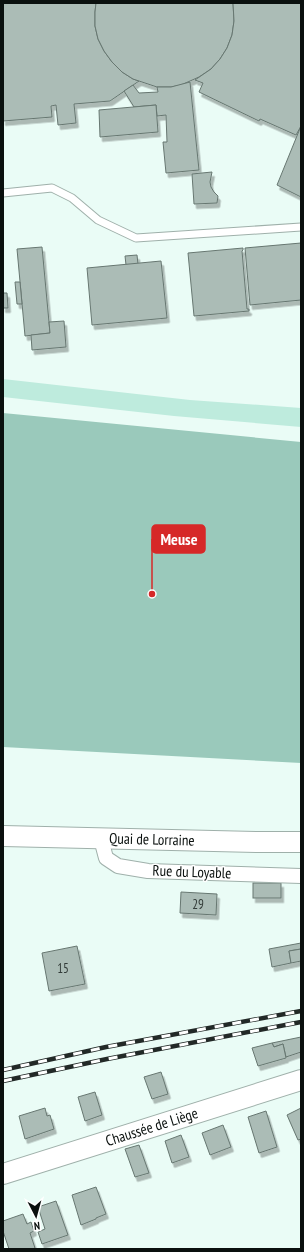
<svg xmlns="http://www.w3.org/2000/svg" width="304" height="1252" font-family="'PT Sans Narrow',sans-serif">
  <style>
    .green { fill: #beebdd }
    .water { fill: #9ac9bb }
    .building { fill: #abbcb6; stroke: #677771; filter: url(#shadow) }
    .lines { fill: none; stroke-linecap: round; stroke-linejoin: round }
    .lane-casing { stroke: #9fb0aa; stroke-width: 9 }
    .street-casing { stroke: #9fb0aa; stroke-width: 16 }
    .secondary-casing { stroke: #9fb0aa; stroke-width: 22 }
    .lane { stroke: #fff; stroke-width: 7 }
    .street { stroke: #fff; stroke-width: 14 }
    .secondary { stroke: #fff; stroke-width: 20 }
    .rail-casing { stroke: #222927; stroke-width: 4.5 }
    .rail { stroke: #fff; stroke-width: 3; stroke-dasharray: 9; stroke-linecap: butt }
    .labels { text-anchor: middle; stroke-width: 3; stroke-linejoin: round; paint-order: stroke }
    .number-label { font-size: 13px; fill: #323b38 }
    .street-label { font-size: 15px; fill: #0a100e; stroke: #fff }
    .leader { fill: none; stroke: #d62828; stroke-width: 1.5 }
    .callout-dot { fill: #d62828; stroke: #fff; stroke-width: 1.5 }
    .callout { fill: #d62828; stroke: #d62828; stroke-width: 1.5 }
    .callout-label { font-size: 16px; text-anchor: middle; font-weight: bold; fill: #fff }
  </style>
  <defs>
    <filter id="shadow"><feDropShadow dx="2.5" dy="4.5" stdDeviation="0" flood-color="#0004"/></filter>
  </defs>
  <rect width="100%" height="100%" fill="#eafcf6"/>
  <path class="green" d="M3 379 190 400 301 408V427L174 416 3 397Z"/>
  <path class="water" d="M3 413 301 442V763L3 747Z"/>
  <g class="building">
    <path d="M3 3H96L95 12V26L98 39 104 51 112 62 122 72 133 79 139 81 110 101 74 104 76 123 58 125 56 105 51 106 52 117 3 121Z"/>
    <path d="M96 3H233L234 21 232 35 227 48 220 59 211 69 199 77 181 85 171 87H157L133 79 122 72 112 62 104 51 98 39 95 26V12Z"/>
    <path d="M233 3H301V126L296 135 260 119 259 121 199 92 203 83 195 80 211 69 220 59 227 48 232 35 234 21Z"/>
    <path d="M190 82 199 170 166 173 163 142H167L166 115 157 116 156 105 134 107 124 91 133 85 139 93 158 92 157 87H171Z"/>
    <path d="M156 105 158 132 100 137 99 110Z"/>
    <path d="M301 126V197L277 185Z"/>
    <path d="M212 172 210 182 211 187 214 192 218 196 217 203 194 204 192 174Z"/>
    <path d="M301 243V300L250 305 245 248Z"/>
    <path d="M42 247 50 333 25 336 17 249Z"/>
    <path d="M243 248V250L242 251 247 309H249V311L194 316 188 253Z"/>
    <path d="M137 255 138 264 126 265 125 256Z"/>
    <path d="M161 261 167 318 92 325 87 268Z"/>
    <path d="M15 282H20L22 304H17Z"/>
    <path d="M3 293H7L8 308H3Z"/>
    <path d="M64 321 66 347 32 350 31 335 50 333 49 322Z"/>
    <rect x="253" y="883" width="28" height="15"/>
    <path d="M181 892 217 894 216 915 180 913Z"/>
    <path d="M301 943V949L289 951 291 963 272 967 269 949Z"/>
    <path d="M77 946 85 984 49 991 42 953Z"/>
    <path d="M301 949V961L291 963 289 951Z"/>
    <path d="M301 1037V1052L286 1057 283 1044 274 1047 272 1043Z"/>
    <path d="M272 1043 274 1047 283 1044 286 1058 258 1066 252 1048Z"/>
    <path d="M161 1072 168 1094 152 1099 144 1077Z"/>
    <path d="M95 1092 102 1115 85 1121 78 1097Z"/>
    <path d="M45 1108 47 1116 50 1115 54 1129 25 1139 19 1116Z"/>
    <path d="M301 1108V1139L298 1140 287 1115Z"/>
    <path d="M266 1111 277 1147 259 1153 248 1117Z"/>
    <path d="M223 1125 231 1147 210 1155 202 1133Z"/>
    <path d="M181 1135 189 1157 172 1163 165 1141Z"/>
    <path d="M139 1145 149 1173 135 1177 125 1149Z"/>
    <path d="M96 1187 106 1214 96 1218V1219L81 1225 72 1195Z"/>
    <path d="M56 1201 68 1235 42 1244 38 1232 45 1229 38 1207Z"/>
    <path d="M23 1214 27 1224 31 1222 34 1231 30 1233 35 1248 32 1249H9L3 1231V1221Z"/>
  </g>
  <g class="lines">
    <defs>
      <path id="lane" d="M3 193 52 188 72 198 98 220 136 238 301 227"/>
      <path id="street" d="M101 839 106 858 118 866 148 871 301 876"/>
      <g id="secondary">
        <path id="s1" d="M3 836 256 842H301"/>
        <path id="s2" d="M3 1174 301 1080"/>
      </g>
    </defs>
    <use href="#lane" class="lane-casing"/>
    <use href="#street" class="street-casing"/>
    <use href="#secondary" class="secondary-casing"/>
    <use href="#lane" class="lane"/>
    <use href="#street" class="street"/>
    <use href="#secondary" class="secondary"/>
    <defs>
      <g id="rail">
        <path d="M3 1070 106 1047 301 1011"/>
        <path d="M3 1081 107 1059 301 1022"/>
      </g>
    </defs>
    <use href="#rail" class="rail-casing"/>
    <use href="#rail" class="rail"/>
  </g>
  <g class="labels">
    <g class="number-label">
      <text x="198" y="909">29</text>
      <text x="63" y="973">15</text>
    </g>
    <g class="street-label">
      <text dy="5" stroke="none"><textPath href="#s1" startOffset="149">Quai de Lorraine</textPath></text>
      <text transform="translate(192 872) rotate(2)" y="5">Rue du Loyable</text>
      <text dy="5" stroke="none"><textPath href="#s2" startOffset="156">Chaussée de Liège</textPath></text>
    </g>
  </g>
  <path class="leader" d="M152 594L152 539"/>
  <circle class="callout-dot" cx="152" cy="594" r="4"/>
  <rect class="callout" x="152" y="525" width="53" height="28" rx="4"/>
  <g class="callout-label">
    <text x="179" y="545">Meuse</text>
  </g>
  <rect width="304" height="1252" fill="none" stroke="#0a100e" stroke-width="8"/>
  <g transform="translate(36 1216) rotate(174)" stroke="#ffffff" stroke-width="3" paint-order="stroke">
  <path d="M0-3L7 15L0 10L-7 15Z" fill="#0a100e"/>
  <text y="-6" font-size="11" font-weight="bold" text-anchor="middle" fill="#0a100e">N</text>
  </g>
</svg>
